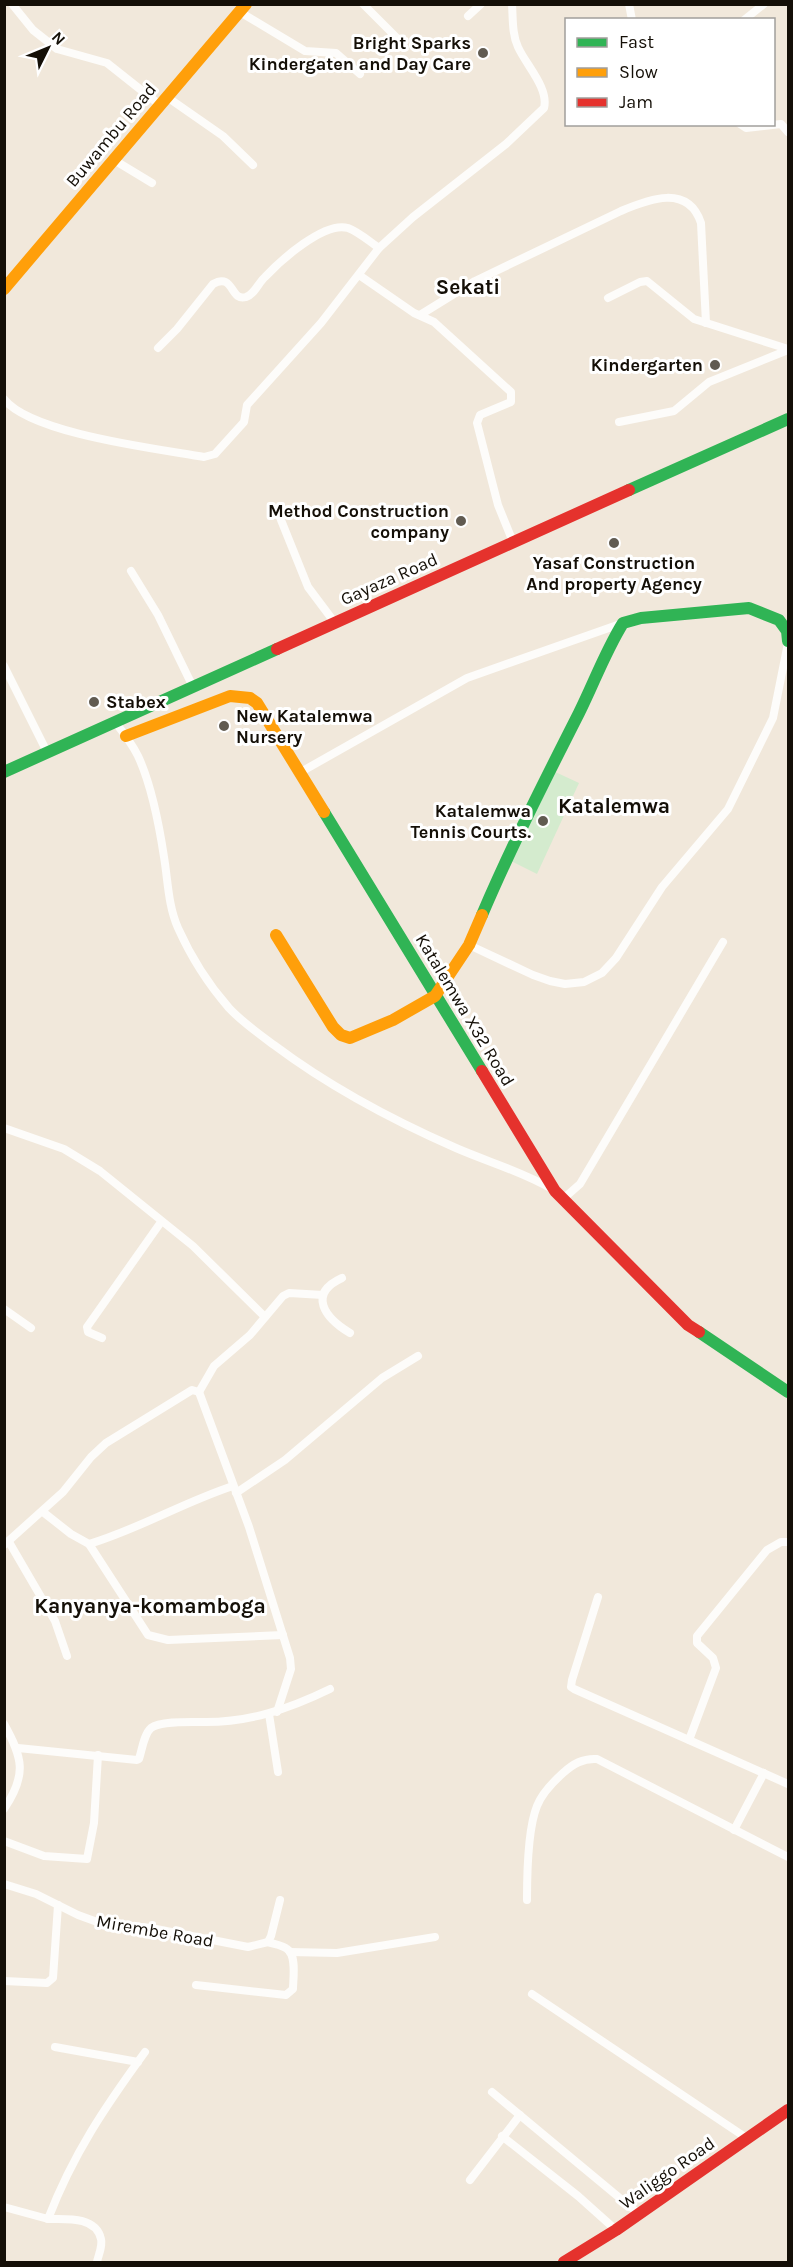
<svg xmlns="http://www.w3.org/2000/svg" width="793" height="2267" font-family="Karla,sans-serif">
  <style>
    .grass { fill: #d4ebce }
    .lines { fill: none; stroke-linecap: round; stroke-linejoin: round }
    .street { stroke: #fdfcfa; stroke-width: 8 }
    .fast { stroke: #30b455; stroke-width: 12 }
    .slow { stroke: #ff9f0a; stroke-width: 12 }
    .jam { stroke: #e5322d; stroke-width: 12 }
    .poi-dot { fill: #615b51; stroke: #fff; stroke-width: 2 }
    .labels { text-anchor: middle; stroke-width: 6; stroke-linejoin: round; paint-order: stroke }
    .poi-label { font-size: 18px; font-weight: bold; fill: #140f07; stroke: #fff; text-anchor: end }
    .street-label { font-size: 18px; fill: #140f07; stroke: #fff }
    .quarter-label { font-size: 21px; font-weight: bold; fill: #140f07; stroke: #fff }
  </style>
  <rect width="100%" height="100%" fill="#f1e8db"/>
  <path class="grass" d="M551 770 579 783 537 874 507 859Z"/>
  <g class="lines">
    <g class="street">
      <path d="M12 4 33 30 57 49 107 63 160 105"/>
      <path d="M363 4 403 44"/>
      <path d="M629 4 632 20"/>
      <path d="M240 12 305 51 336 53 360 74"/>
      <path d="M468 16 481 4"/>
      <path d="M744 20 764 4"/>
      <path d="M167 97 223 136 253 165"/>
      <path d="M740 124 746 128 781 124 788 132"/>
      <path d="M114 160 152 183"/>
      <path d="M359 275 414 313 434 322 511 392V402L480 415 477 423 498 505 513 542"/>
      <path d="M608 298 640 282 647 281 694 319 788 349"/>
      <path d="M420 315 475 281 621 211C649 199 688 184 701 223L706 323"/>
      <path d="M158 348 177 329 213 284C234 272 230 302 246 297 254 295 259 282 265 277 280 261 324 221 348 228 359 232 370 242 379 248"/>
      <path d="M4 399C31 434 159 449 204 457L215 454 244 422 247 405 321 323 379 248 413 217 506 144 544 108C549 88 526 65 518 47 512 34 513 19 512 4"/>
      <path d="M619 422 674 411 709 382 788 350"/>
      <path d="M279 515 308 587 335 623"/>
      <path d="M131 571 158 615 193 687"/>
      <path d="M4 666 47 752"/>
      <path d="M115 722C123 732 132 744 138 756 152 786 159 824 164 857 168 881 168 905 178 928 191 957 208 984 229 1008 242 1022 259 1034 274 1045 330 1087 392 1120 456 1148 488 1162 521 1171 552 1189"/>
      <path d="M299 773 467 678 623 623"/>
      <path d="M469 945 533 975 550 981 565 984 584 982 602 973 616 958 662 887 728 809 773 718 788 643"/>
      <path d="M4 1128 64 1149 100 1171 193 1246 265 1317"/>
      <path d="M563 1199 580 1184 723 942"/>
      <path d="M342 1278C307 1294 325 1318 350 1333"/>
      <path d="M4 1309 31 1328"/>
      <path d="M102 1338 88 1332 87 1327 161 1222"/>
      <path d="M199 1392 249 1527 290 1658 291 1669 277 1712"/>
      <path d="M199 1392 214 1366 250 1335 283 1296 289 1293 323 1295"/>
      <path d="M236 1493 285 1460 382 1378 418 1356"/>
      <path d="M43 1512 71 1534 89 1544 148 1635 168 1640 283 1635"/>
      <path d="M9 1542 55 1621 67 1656"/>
      <path d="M89 1544C139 1529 184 1502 233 1486"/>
      <path d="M4 1545 63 1492 91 1457 106 1443 192 1390 199 1392"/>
      <path d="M598 1597 572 1680 571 1687 574 1689 788 1784"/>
      <path d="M269 1714 278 1772"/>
      <path d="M4 1724C23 1758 27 1775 4 1809"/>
      <path d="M689 1740 716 1668 713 1658 697 1643V1636L767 1550 781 1542H788"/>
      <path d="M18 1748 137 1760 139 1759C142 1750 144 1734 151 1728 160 1721 189 1722 201 1722 248 1723 289 1709 330 1689"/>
      <path d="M734 1830 764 1773"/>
      <path d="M4 1841 44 1856 87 1859 94 1823 98 1755"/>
      <path d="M4 1884 36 1894 78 1915 100 1923 151 1928 248 1947 268 1942 271 1936 280 1900"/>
      <path d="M527 1900C527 1876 528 1828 537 1806 542 1793 553 1782 563 1773 573 1764 583 1758 597 1759L788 1857"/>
      <path d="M290 1952 337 1953 435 1937"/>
      <path d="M4 1981 47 1983 53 1978 58 1905"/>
      <path d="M196 1985 286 1995 293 1989C293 1979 297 1955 287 1949 283 1945 273 1944 268 1942"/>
      <path d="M532 1994 748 2139"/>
      <path d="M55 2047 138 2062"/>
      <path d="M492 2092 639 2214"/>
      <path d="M502 2136 578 2196 616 2230"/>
      <path d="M470 2180 520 2115"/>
      <path d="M4 2207 48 2219C73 2154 105 2107 145 2052"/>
      <path d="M48 2219C66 2219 96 2216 101 2239 103 2246 98 2256 97 2262"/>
    </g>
    <g class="fast">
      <path d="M629 490 788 419"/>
      <path d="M4 772 277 649"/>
      <path d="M324 812 482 1071"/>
      <path d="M482 915C511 847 545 780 579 713 594 683 605 652 623 623L641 618 749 608 779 620 787 631 788 641"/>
      <path d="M699 1332 788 1392"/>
    </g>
    <g class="slow">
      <path d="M4 289 246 4"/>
      <path d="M126 736 230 696 250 698 257 703 324 812"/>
      <path d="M276 935 333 1027 341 1035 350 1038 393 1020 435 996 469 945 482 915"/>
    </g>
    <g class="jam">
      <path d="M277 649 629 490"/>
      <path d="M482 1071 555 1191 688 1325 699 1332"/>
      <path d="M564 2262 616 2230 788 2110"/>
    </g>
  </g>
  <g class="poi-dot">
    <circle cx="483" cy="53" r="6"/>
    <circle cx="715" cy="365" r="6"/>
    <circle cx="461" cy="521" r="6"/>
    <circle cx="614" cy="543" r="6"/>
    <circle cx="94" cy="702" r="6"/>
    <circle cx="224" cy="726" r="6"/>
    <circle cx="543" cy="821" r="6"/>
  </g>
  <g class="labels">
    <g class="poi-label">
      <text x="471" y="49">Bright Sparks<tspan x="471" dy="21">Kindergaten and Day Care</tspan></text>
      <text x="703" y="371">Kindergarten</text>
      <text x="449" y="517">Method Construction<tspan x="449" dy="21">company</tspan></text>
      <text x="614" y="569" text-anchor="middle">Yasaf Construction<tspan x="614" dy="21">And property Agency</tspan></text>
      <text x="106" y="708" text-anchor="start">Stabex</text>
      <text x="236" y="722" text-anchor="start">New Katalemwa<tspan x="236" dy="21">Nursery</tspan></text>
      <text x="531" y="817">Katalemwa<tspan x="531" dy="21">Tennis Courts.</tspan></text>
    </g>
    <g class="street-label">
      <text transform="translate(111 135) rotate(-50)" y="6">Buwambu Road</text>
      <text transform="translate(389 579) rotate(-24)" y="6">Gayaza Road</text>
      <text transform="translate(465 1010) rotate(59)" y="6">Katalemwa X32 Road</text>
      <text transform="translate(155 1931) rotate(10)" y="6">Mirembe Road</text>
      <text transform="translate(667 2173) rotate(-35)" y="6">Waliggo Road</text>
    </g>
    <g class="quarter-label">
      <text x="468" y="294">Sekati</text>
      <text x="614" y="813">Katalemwa</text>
      <text x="150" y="1613">Kanyanya-komamboga</text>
    </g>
  </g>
  <rect width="793" height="2267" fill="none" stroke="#140f07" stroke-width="12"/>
  <rect x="565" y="18" width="210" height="108" fill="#ffffff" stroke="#a19f9c" stroke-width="1.5"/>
  <rect x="577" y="38" width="30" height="9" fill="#30b455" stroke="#a19f9c" stroke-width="1.5"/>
  <text x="619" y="48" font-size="18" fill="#140f07">Fast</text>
  <rect x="577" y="68" width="30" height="9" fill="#ff9f0a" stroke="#a19f9c" stroke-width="1.5"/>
  <text x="619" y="78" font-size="18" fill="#140f07">Slow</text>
  <rect x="577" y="98" width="30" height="9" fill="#e5322d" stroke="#a19f9c" stroke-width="1.5"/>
  <text x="619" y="108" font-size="18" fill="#140f07">Jam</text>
  <g transform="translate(48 48) rotate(47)" stroke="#ffffff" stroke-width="4.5" paint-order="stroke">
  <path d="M0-4.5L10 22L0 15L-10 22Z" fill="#140f07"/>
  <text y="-9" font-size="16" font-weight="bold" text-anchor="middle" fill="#140f07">N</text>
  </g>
</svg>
